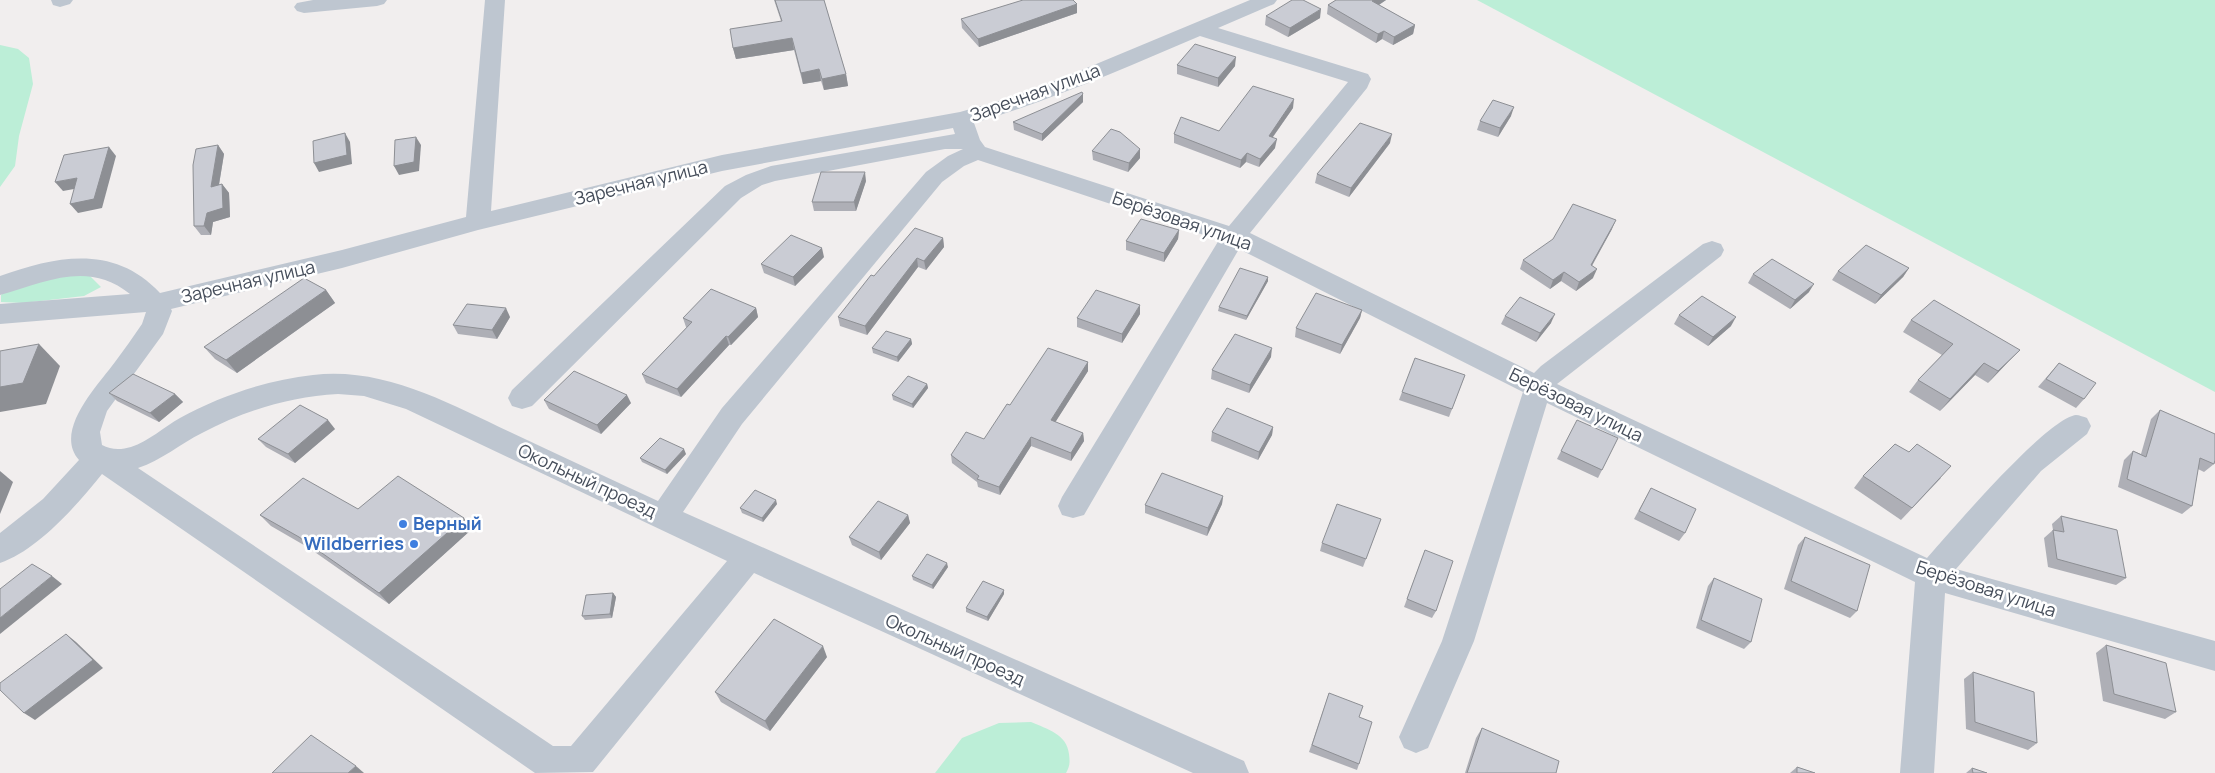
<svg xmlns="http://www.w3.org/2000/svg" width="2215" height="773" font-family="Manrope,sans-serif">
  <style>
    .green { fill: #bceed7 }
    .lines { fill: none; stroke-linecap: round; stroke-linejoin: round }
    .minor { fill: #bec6d0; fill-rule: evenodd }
    .wall { fill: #aeafb6 }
    .shaded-wall { fill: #8d8f94 }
    .building { fill: #caccd4; stroke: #8d8f94 }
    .shop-dot { fill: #3f7fe0; stroke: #fff; stroke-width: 2 }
    .labels { text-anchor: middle; stroke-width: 5; stroke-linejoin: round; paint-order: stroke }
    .street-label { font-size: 18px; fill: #464e5b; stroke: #fff }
    .shop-label { font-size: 18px; font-weight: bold; fill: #366cbe; stroke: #fff; text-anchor: start }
  </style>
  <rect width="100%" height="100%" fill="#f1eeee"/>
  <g class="green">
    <path d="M1477 0H2215V392Z"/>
    <path d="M0 45 18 49 29 58 33 84 19 136 15 166 0 187Z"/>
    <path d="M89 275 101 287 84 296 23 303 1 302V295C25 273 58 276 89 275Z"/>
    <path d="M1031 722C1047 729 1067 734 1069 754 1070 762 1070 766 1066 773H935L962 738 999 723Z"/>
  </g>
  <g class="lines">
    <g class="minor">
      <path d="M51 0H73L70 4 60 7 53 5Z"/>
      <path d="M313 0H387L384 4 377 6 304 13 297 11 294 7 297 3Z"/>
      <path d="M485 0H505L491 211 722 155 960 112 1009 98 1065 77 1250 0H1277L1274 4 1218 28 1368 74 1371 79 1367 88 1250 233 1534 373 1541 366 1703 244 1712 241 1721 244 1724 250 1721 256 1557 384 1927 558C1950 532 2047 418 2076 415 2079 415 2084 417 2087 418L2091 426 2087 434 2041 471 1956 569 2215 641V671L1945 593 1934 773H1900L1915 582 1547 403 1474 641 1428 748 1416 753 1404 748 1399 737 1442 641 1523 392 1239 249 1084 515 1073 518 1062 515 1058 506 1062 497 1219 240 978 160 964 166 942 182 742 424 683 512 1244 761 1249 773H1193L754 573 593 772 535 773 102 474C77 505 38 550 0 563V533L43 499 79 460C53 431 98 385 115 362 124 350 133 337 142 324L146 312 0 324V304L130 294C88 260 46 282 0 295V276C57 256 114 244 160 293L342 250 466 217ZM1200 36 1348 82 1229 226 985 147 980 140 974 123C1052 100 1125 68 1200 36ZM953 128 955 134 771 166 746 175 725 186 512 390 508 398 512 406 522 409 532 406 741 198 762 185 775 181 945 149H963L948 156 926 172 722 408 658 501C608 478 559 455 510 432 447 403 385 367 313 375 267 380 220 396 180 418 164 427 149 441 131 447 121 450 111 450 102 445L100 432 107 411 163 334 172 311 171 309 342 268 478 230 722 171ZM338 394 364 396 406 409 727 561 571 746H553L138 468C162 460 180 444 202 433 246 410 289 397 338 394Z"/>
    </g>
  </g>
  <g class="wall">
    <path d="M774 0H824L846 74 848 86 824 90 821 81 803 84 794 50 736 59 733 48 781 21Z"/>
    <path d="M1336 0H1386L1379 5 1415 25 1413 34 1393 45 1382 39 1376 43 1327 14 1328 5Z"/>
    <path d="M1077 4V13L979 47 962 28 961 19Z"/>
    <path d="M1266 16 1320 18 1288 37 1265 25Z"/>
    <path d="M1177 65 1235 66 1218 87 1177 74Z"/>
    <path d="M1083 94V102L1042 141 1014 130 1013 122Z"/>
    <path d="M1293 108 1273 137 1275 148 1259 167 1246 162 1240 168 1174 143V134L1219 131Z"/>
    <path d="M1511 116 1498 137 1477 130 1480 121Z"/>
    <path d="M1390 143 1349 197 1315 183 1317 174Z"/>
    <path d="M218 145 224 154 219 185 222 184 229 193 230 217 213 222 211 235H201L194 226Z"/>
    <path d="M1140 149V158L1128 172 1093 160 1092 151Z"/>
    <path d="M866 181 856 211H814L812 202Z"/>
    <path d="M1612 229 1592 266 1593 278 1576 291 1561 281 1550 289 1520 269 1523 260Z"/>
    <path d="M1179 230 1178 239 1164 262 1126 250V241Z"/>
    <path d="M943 238 944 247 926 270 918 267 867 335 840 326 838 317 874 276Z"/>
    <path d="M824 257 795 286 764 273 761 264Z"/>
    <path d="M1909 268 1903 277 1875 304 1832 280 1838 271Z"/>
    <path d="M1753 274 1809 292 1790 309 1748 283Z"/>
    <path d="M1268 277V281L1246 320 1218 311 1219 307Z"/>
    <path d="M326 290 335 303 237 373 215 359 204 347Z"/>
    <path d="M756 308 758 317 731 345H729L681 397 646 383 642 374 687 327H686L683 318Z"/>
    <path d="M1362 310 1360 318 1340 354 1295 337 1296 328Z"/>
    <path d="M1140 314 1122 343 1077 327V318Z"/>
    <path d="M1679 315 1731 326 1708 346 1674 324Z"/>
    <path d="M1505 316 1551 323 1536 342 1501 324Z"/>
    <path d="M510 317 497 339 458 334 453 325Z"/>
    <path d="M1911 320 2020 350 2009 361 1988 383 1975 375 1940 411 1909 392 1918 380 1942 355 1903 332Z"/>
    <path d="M911 339 912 344 898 362 873 353 872 348Z"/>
    <path d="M1271 357 1249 393 1211 379 1212 370Z"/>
    <path d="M1088 362V371L1055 422 1083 433 1084 441 1071 461 1031 446 1000 495 978 487 977 482 952 463 951 455 984 439 1010 405Z"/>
    <path d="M2059 363 2084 399 2076 408 2038 387Z"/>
    <path d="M1465 375 1449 417 1399 400 1402 392Z"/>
    <path d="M927 384 928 388 913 408 893 400 892 395Z"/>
    <path d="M109 393 175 394 183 402 159 422 117 401Z"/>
    <path d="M544 400 631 403 601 434 549 409Z"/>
    <path d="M2160 410 2214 464 2204 472 2198 469 2192 506 2182 514 2118 487 2124 460 2133 451 2141 454 2151 419Z"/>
    <path d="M1273 427 1272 435 1258 460 1211 441 1212 432Z"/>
    <path d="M335 429 295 463 266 447 258 439Z"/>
    <path d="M1618 438 1598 478 1557 459 1561 451Z"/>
    <path d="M686 454 667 474 642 462 640 458Z"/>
    <path d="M1863 476 1941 478 1901 520 1854 488Z"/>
    <path d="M1651 488 1685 533 1679 541 1634 519Z"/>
    <path d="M1223 496 1222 504 1207 536 1145 513V505Z"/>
    <path d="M777 504 763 522 742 513 740 508Z"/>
    <path d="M358 509 472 529 389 604 309 548 271 526 260 515Z"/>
    <path d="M908 515 910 523 881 560 852 545 849 537Z"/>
    <path d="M2061 516 2126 578 2116 585 2048 567 2044 538 2053 530 2052 524Z"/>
    <path d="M1381 519 1363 567 1320 551 1322 543Z"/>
    <path d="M1805 537 1857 611 1850 618 1784 589 1798 545Z"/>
    <path d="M1425 550 1436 611 1432 618 1404 607Z"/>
    <path d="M948 567 933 589 913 580 912 576Z"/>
    <path d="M1714 578 1751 642 1744 649 1696 628 1708 586Z"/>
    <path d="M613 593 616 597 612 618 585 620 582 616Z"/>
    <path d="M1004 594 988 621 966 612V608Z"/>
    <path d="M2106 645 2176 712 2165 719 2103 701 2096 653Z"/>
    <path d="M827 657 770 731 721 702 715 692Z"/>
    <path d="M1973 672 2037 743 2028 750 1966 729 1964 679Z"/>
    <path d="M1329 693 1359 717V764L1357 770 1309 752Z"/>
    <path d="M1482 728 1556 773H1465L1476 738Z"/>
    <path d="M1797 767 1815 773H1790Z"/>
    <path d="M1972 768 1987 773H1966Z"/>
  </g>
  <g class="shaded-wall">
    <path d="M1374 0H1386L1371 10 1372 1Z"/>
    <path d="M1077 4V13L979 47 978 39Z"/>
    <path d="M1321 9 1320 18 1288 37 1290 28Z"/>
    <path d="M1415 25 1413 34 1393 45 1394 37Z"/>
    <path d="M1384 31 1382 39 1376 43 1378 34Z"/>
    <path d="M792 38 794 50 736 59 733 48Z"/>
    <path d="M1236 57 1235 66 1218 87V78Z"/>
    <path d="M819 69 821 81 803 84 801 73Z"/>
    <path d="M846 74 848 86 824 90 822 79Z"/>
    <path d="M1083 94V102L1042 141V134Z"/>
    <path d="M1294 99 1293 108 1267 145 1269 136Z"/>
    <path d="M1514 107 1511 116 1498 137 1500 128Z"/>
    <path d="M345 133 350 142 352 164 319 172 314 163Z"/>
    <path d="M1392 134 1390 143 1349 197 1351 188Z"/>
    <path d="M416 137 421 145 419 171 399 175 394 166Z"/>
    <path d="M1277 139 1275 148 1259 167 1260 159Z"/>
    <path d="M218 145 224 154 217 196 211 187Z"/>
    <path d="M109 147 116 156 102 208 78 213 70 204Z"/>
    <path d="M1140 149V158L1128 172 1129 163Z"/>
    <path d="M1247 153 1246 162 1240 168 1241 160Z"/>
    <path d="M865 172 866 181 856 211 854 202Z"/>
    <path d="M77 178 85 187 63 191 55 182Z"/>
    <path d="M222 184 229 193 230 217 213 222 211 235 204 226 207 213Z"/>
    <path d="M1616 220 1612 229 1587 274 1591 265Z"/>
    <path d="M1179 230 1178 239 1164 262V253Z"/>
    <path d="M943 238 944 247 926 270 924 261Z"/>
    <path d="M822 248 824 257 795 286 793 277Z"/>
    <path d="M917 258 918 267 867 335 865 326Z"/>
    <path d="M1909 268 1903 277 1875 304 1881 295Z"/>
    <path d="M1597 269 1593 278 1576 291 1579 282Z"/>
    <path d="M1564 272 1561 281 1550 289 1553 280Z"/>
    <path d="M1268 277V281L1246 320 1247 316Z"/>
    <path d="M1814 284 1809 292 1790 309 1795 300Z"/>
    <path d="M326 290 335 303 237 373 226 360Z"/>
    <path d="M1140 305V314L1122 343V334Z"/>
    <path d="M506 308 510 317 497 339 492 330Z"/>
    <path d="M756 308 758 317 731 345 728 337Z"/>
    <path d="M1362 310 1360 318 1340 354 1342 345Z"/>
    <path d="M1555 314 1551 323 1536 342 1540 333Z"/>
    <path d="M1736 317 1731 326 1708 346 1713 337Z"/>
    <path d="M726 336 729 345 681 397 677 389Z"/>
    <path d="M911 339 912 344 898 362 897 357Z"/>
    <path d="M39 344 60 366 46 404 0 412V387Z"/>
    <path d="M1272 348 1271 357 1249 393 1250 385Z"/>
    <path d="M2020 350 2009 361 1988 383 1998 371Z"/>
    <path d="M1088 362V371L1051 429V420Z"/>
    <path d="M1984 363 1975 375 1940 411 1950 399Z"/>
    <path d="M927 384 928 388 913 408 912 404Z"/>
    <path d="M175 394 183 402 159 422 150 413Z"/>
    <path d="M627 395 631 403 601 434 597 425Z"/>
    <path d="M328 420 335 429 295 463 288 454Z"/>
    <path d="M1273 427 1272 435 1258 460 1259 452Z"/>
    <path d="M1083 433 1084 441 1071 461V453Z"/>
    <path d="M1031 437V446L1000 495 999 487Z"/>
    <path d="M684 449 686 454 667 474 665 470Z"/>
    <path d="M0 471 13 482 0 514Z"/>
    <path d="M1223 496 1222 504 1207 536 1208 528Z"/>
    <path d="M776 500 777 504 763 522 762 518Z"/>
    <path d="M908 515 910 523 881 560 879 552Z"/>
    <path d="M464 518 472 529 389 604 379 593Z"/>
    <path d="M947 563 948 567 933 589 932 585Z"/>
    <path d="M52 576 62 584 0 634V618Z"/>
    <path d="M1004 590V594L988 621 987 617Z"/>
    <path d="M613 593 616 597 612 618 610 614Z"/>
    <path d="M66 634 76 642 103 668 35 720 24 713Z"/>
    <path d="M823 646 827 657 770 731 765 721Z"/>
    <path d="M356 766 364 773H348Z"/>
  </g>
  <g class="building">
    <path d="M775 0H824L846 74 822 79 819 69 801 73 792 38 733 48 730 29 782 21Z"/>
    <path d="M1023 0H1073L1077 4 978 39 961 19Z"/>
    <path d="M1292 0H1303L1321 9 1290 28 1266 16Z"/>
    <path d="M1336 0H1374L1372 1 1415 25 1394 37 1384 31 1378 34 1328 5Z"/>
    <path d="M1195 44 1236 57 1218 78 1177 65Z"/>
    <path d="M1253 86 1294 99 1269 136 1277 139 1260 159 1247 153 1241 160 1174 134 1181 117 1219 131Z"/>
    <path d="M1082 92 1083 94 1042 134 1013 122Z"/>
    <path d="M1493 100 1514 107 1500 128 1480 121Z"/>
    <path d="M1360 123 1392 134 1351 188 1317 174Z"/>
    <path d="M1111 129 1120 132 1140 149 1129 163 1092 151Z"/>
    <path d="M345 133 347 155 314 163 313 141Z"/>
    <path d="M416 137 414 162 394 166 395 140Z"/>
    <path d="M218 145 211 187 222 184 223 208 207 213 204 226H194L193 165 196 149Z"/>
    <path d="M109 147 94 199 70 204 77 178 55 182 64 155Z"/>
    <path d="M821 172H865L854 202H812Z"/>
    <path d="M1573 204 1616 220 1591 265 1597 269 1579 282 1564 272 1553 280 1523 260 1553 239Z"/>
    <path d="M1141 219 1179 230 1164 253 1126 241Z"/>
    <path d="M915 228 943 238 924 261 917 258 865 326 838 317 871 275 874 276Z"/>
    <path d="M791 235 822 248 793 277 761 264Z"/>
    <path d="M1866 245 1909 268 1881 295 1838 271Z"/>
    <path d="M1772 259 1814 284 1795 300 1753 274Z"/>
    <path d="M1240 268 1268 277 1247 316 1219 307Z"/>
    <path d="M304 278 326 290 226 360 204 347Z"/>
    <path d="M711 289 756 308 728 337 726 336 677 389 642 374 692 322 683 318Z"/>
    <path d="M1096 290 1140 305 1122 334 1077 318Z"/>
    <path d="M1316 293 1362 310 1342 345 1296 328Z"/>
    <path d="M1702 296 1736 317 1713 337 1679 315Z"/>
    <path d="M1520 297 1555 314 1540 333 1505 316Z"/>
    <path d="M1934 300 2020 350 1998 371 1984 363 1950 399 1918 380 1953 344 1911 320Z"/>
    <path d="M467 304 506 308 492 330 453 325Z"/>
    <path d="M886 331 911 339 897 357 872 348Z"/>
    <path d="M1235 334 1272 348 1250 385 1212 370Z"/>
    <path d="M39 344 23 383 0 387V351Z"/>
    <path d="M1048 348 1088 362 1051 420 1083 433 1071 453 1031 437 999 487 977 479 979 476 951 455 966 432 984 439 1007 404 1010 405Z"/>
    <path d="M1415 358 1465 375 1452 409 1402 392Z"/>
    <path d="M2059 363 2096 383 2084 399 2046 379Z"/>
    <path d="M574 371 627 395 597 425 544 400Z"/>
    <path d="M133 374 175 394 150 413 109 393Z"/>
    <path d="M908 376 927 384 912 404 892 395Z"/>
    <path d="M300 405 328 420 288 454 258 439Z"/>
    <path d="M1227 408 1273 427 1259 452 1212 432Z"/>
    <path d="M2160 410 2215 434V460L2214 464 2200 458 2192 506 2127 479 2133 451 2146 457Z"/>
    <path d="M1577 420 1618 438 1602 470 1561 451Z"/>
    <path d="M660 438 684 449 665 470 640 458Z"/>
    <path d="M1895 444 1909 452 1917 444 1951 466 1912 508 1863 476Z"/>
    <path d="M1162 473 1223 496 1208 528 1145 505Z"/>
    <path d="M398 476 464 518 379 593 299 537 260 515 303 478 358 509Z"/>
    <path d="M1651 488 1696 509 1685 533 1639 511Z"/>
    <path d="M755 490 776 500 762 518 740 508Z"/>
    <path d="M878 501 908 515 879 552 849 537Z"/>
    <path d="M1337 504 1381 519 1366 559 1322 543Z"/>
    <path d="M2061 516 2117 530 2126 578 2057 559 2053 530 2064 532Z"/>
    <path d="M1805 537 1870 565 1857 611 1791 581Z"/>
    <path d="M1425 550 1453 561 1436 611 1407 599Z"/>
    <path d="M927 554 947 563 932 585 912 576Z"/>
    <path d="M32 564 52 576 0 618V589Z"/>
    <path d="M1714 578 1762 599 1751 642 1701 620Z"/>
    <path d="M983 581 1004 590 987 617 966 608Z"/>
    <path d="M613 593 610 614 582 616 586 595Z"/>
    <path d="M774 619 823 646 765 721 715 692Z"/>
    <path d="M66 634 93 660 24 713 0 690V683Z"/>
    <path d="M2106 645 2166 663 2176 712 2114 694Z"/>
    <path d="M1973 672 2034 692 2037 743 1975 722Z"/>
    <path d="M1329 693 1363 706 1359 717 1372 722 1359 764 1312 745Z"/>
    <path d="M1482 728 1559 761 1556 773H1467Z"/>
    <path d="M311 735 356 766 348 773H272Z"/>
    <path d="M1797 767 1815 773H1797Z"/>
    <path d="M1972 768 1987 773H1973Z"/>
  </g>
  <g class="shop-dot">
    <circle cx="403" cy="524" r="5"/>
    <circle cx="414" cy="544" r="5"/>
  </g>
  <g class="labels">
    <g class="street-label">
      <text transform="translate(1035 93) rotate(-20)" y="6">Заречная улица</text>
      <text transform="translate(641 183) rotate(-14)" y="6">Заречная улица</text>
      <text transform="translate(1182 221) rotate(19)" y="6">Берёзовая улица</text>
      <text transform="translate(248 282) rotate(-13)" y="6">Заречная улица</text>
      <text transform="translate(1576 405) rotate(26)" y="6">Берёзовая улица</text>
      <text transform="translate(587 481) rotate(25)" y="6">Окольный проезд</text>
      <text transform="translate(1986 589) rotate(18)" y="6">Берёзовая улица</text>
      <text transform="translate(955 650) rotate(24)" y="6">Окольный проезд</text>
    </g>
    <g class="shop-label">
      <text x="413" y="530">Верный</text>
      <text x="404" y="550" text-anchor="end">Wildberries</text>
    </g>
  </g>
</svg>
